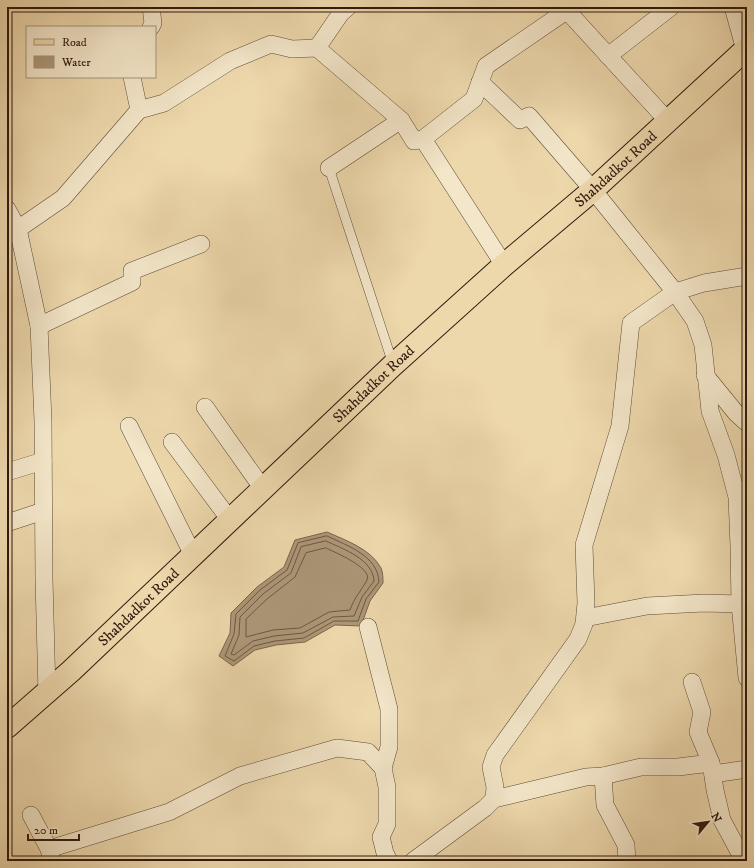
<svg xmlns="http://www.w3.org/2000/svg" width="754" height="868" font-family="'IM FELL DW Pica',serif">
  <style>
    .water { fill: #ac9777; stroke: #7a654d }
    .lines { fill: none; stroke-linecap: round; stroke-linejoin: round }
    .shore { stroke: #6d5843; stroke-width: 1 }
    .service-casing { stroke: #5e4936; stroke-width: 10 }
    .minor-casing { stroke: #5e4936; stroke-width: 18 }
    .primary-casing { stroke: #2e190f; stroke-width: 24 }
    .service { stroke: #f3e6c9; stroke-width: 9 }
    .minor { stroke: #f3e6c9; stroke-width: 17 }
    .primary { stroke: #edd8ac; stroke-width: 22 }
    .labels { text-anchor: middle; stroke-width: 3; stroke-linejoin: round; paint-order: stroke }
    .street-label { font-size: 15px; fill: #2e190f; stroke: #f3e6c9 }
  </style>
  <rect width="100%" height="100%" fill="#edd8ac"/>
  <filter id="stains"><feTurbulence type="fractalNoise" baseFrequency=".005" numOctaves="4"/><feColorMatrix values="0 0 0 0 .2 0 0 0 0 .09 0 0 0 0 .02 0 0 0 .5 -.17"/></filter>
  <radialGradient id="worn" r=".72"><stop offset=".6" stop-color="#630" stop-opacity="0"/><stop offset="1" stop-color="#630" stop-opacity=".3"/></radialGradient>
  <path class="water" d="M327 532C345 540 371 549 381 568 383 572 383 579 383 583L370 601 361 626 335 625 305 642 276 645 255 650 233 666 219 656 230 633 231 613 257 587 284 567 295 540Z"/>
  <g class="lines">
    <g class="shore">
      <path d="M327 536C348 546 378 556 379 582L366 599 358 621H334L304 638 275 641 254 646 234 661 225 656 234 634 236 614 260 590 287 570 298 543Z"/>
      <path d="M326 541C343 549 373 559 374 581L362 597 354 616 333 617 303 633 274 636 253 641 234 655 231 654 239 635 240 617 263 594 291 573 301 547Z"/>
      <path d="M326 548C334 552 373 568 367 580 361 591 354 598 350 610L329 612 300 628 273 630 246 637V619L267 599 295 577 306 553Z"/>
    </g>
    <defs>
      <path id="service" d="M329 168 393 364"/>
      <g id="minor">
        <path d="M151 7 153 23 151 27"/>
        <path d="M733 7 745 50"/>
        <path d="M555 8 570 14 667 120"/>
        <path d="M317 48 341 13 348 7"/>
        <path d="M608 56 671 7"/>
        <path d="M132 77 139 110"/>
        <path d="M480 82 520 120 529 116 593 190 675 292 695 321 703 345 710 411 726 455 737 497 739 546 740 604 747 678"/>
        <path d="M423 139 474 99 486 66 572 7"/>
        <path d="M329 168 401 120"/>
        <path d="M7 209 18 229 39 326 43 421 44 579 47 693"/>
        <path d="M18 229 63 198 139 110 164 103 230 61 271 44 292 49 317 48 401 120 414 141 423 139 504 265"/>
        <path d="M39 326 132 282V271L201 244"/>
        <path d="M705 375 736 413 747 423"/>
        <path d="M205 407 263 489"/>
        <path d="M129 426 193 555"/>
        <path d="M172 442 230 520"/>
        <path d="M7 472 43 461"/>
        <path d="M7 523 43 511"/>
        <path d="M585 618 647 606 704 603 740 604"/>
        <path d="M368 627 389 709V747L383 768"/>
        <path d="M692 682 702 712 698 732 711 763 715 790 722 820 744 861"/>
        <path d="M713 774 747 769"/>
        <path d="M603 776 605 805 626 845 627 861"/>
        <path d="M494 799 586 777 603 776 641 767H678L711 763"/>
        <path d="M31 815 49 849 52 861"/>
        <path d="M49 849 169 812 240 776 337 748 368 752 383 768 387 787V824L381 837 385 853 389 861"/>
        <path d="M413 861 485 808 494 799 495 787 491 767 495 755 578 639 584 624 586 603 584 545 620 426 631 323 675 292 704 283 747 276"/>
      </g>
      <g id="primary">
        <path id="s1" d="M7 727 71 671 393 365 504 265 593 190 747 48"/>
      </g>
    </defs>
    <use href="#service" class="service-casing"/>
    <use href="#minor" class="minor-casing"/>
    <use href="#primary" class="primary-casing"/>
    <use href="#service" class="service"/>
    <use href="#minor" class="minor"/>
    <use href="#primary" class="primary"/>
  </g>
  <g class="labels">
    <g class="street-label">
      <text dy="5" stroke="none"><textPath href="#s1" startOffset="826">Shahdadkot Road</textPath></text>
      <text dy="5" stroke="none"><textPath href="#s1" startOffset="502">Shahdadkot Road</textPath></text>
      <text dy="5" stroke="none"><textPath href="#s1" startOffset="178">Shahdadkot Road</textPath></text>
    </g>
  </g>
  <rect width="754" height="868" fill="none" stroke="#edd8ac" stroke-width="24"/>
  <rect x="8" y="8" width="738" height="852" fill="none" stroke="#2e190f" stroke-width="2"/>
  <rect x="12" y="12" width="730" height="844" fill="none" stroke="#2e190f"/>
  <rect x="26" y="26" width="130" height="52" fill="#f3e6c9" stroke="#a4947f"/>
  <rect x="34" y="39" width="20" height="6" fill="#edd8ac" stroke="#a4947f"/>
  <text x="62" y="46" font-size="12" fill="#2e190f">Road</text>
  <rect x="34" y="56" width="20" height="12" fill="#ac9777" stroke="#a4947f"/>
  <text x="62" y="66" font-size="12" fill="#2e190f">Water</text>
  <g transform="translate(708 822) rotate(61)" stroke="#f3e6c9" stroke-width="3" paint-order="stroke">
  <path d="M0-3L7 15L0 10L-7 15Z" fill="#2e190f"/>
  <text y="-6" font-size="11" font-weight="bold" text-anchor="middle" fill="#2e190f">N</text>
  </g>
  <path d="M28 834v6h51v-6" fill="none" stroke="#2e190f" stroke-width="2"/>
  <text x="34" y="834" font-size="12" fill="#2e190f" stroke="#f3e6c9" stroke-width="3" paint-order="stroke">20 m</text>
  <rect width="100%" height="100%" filter="url(#stains)"/>
  <rect width="100%" height="100%" fill="url(#worn)"/>
</svg>
